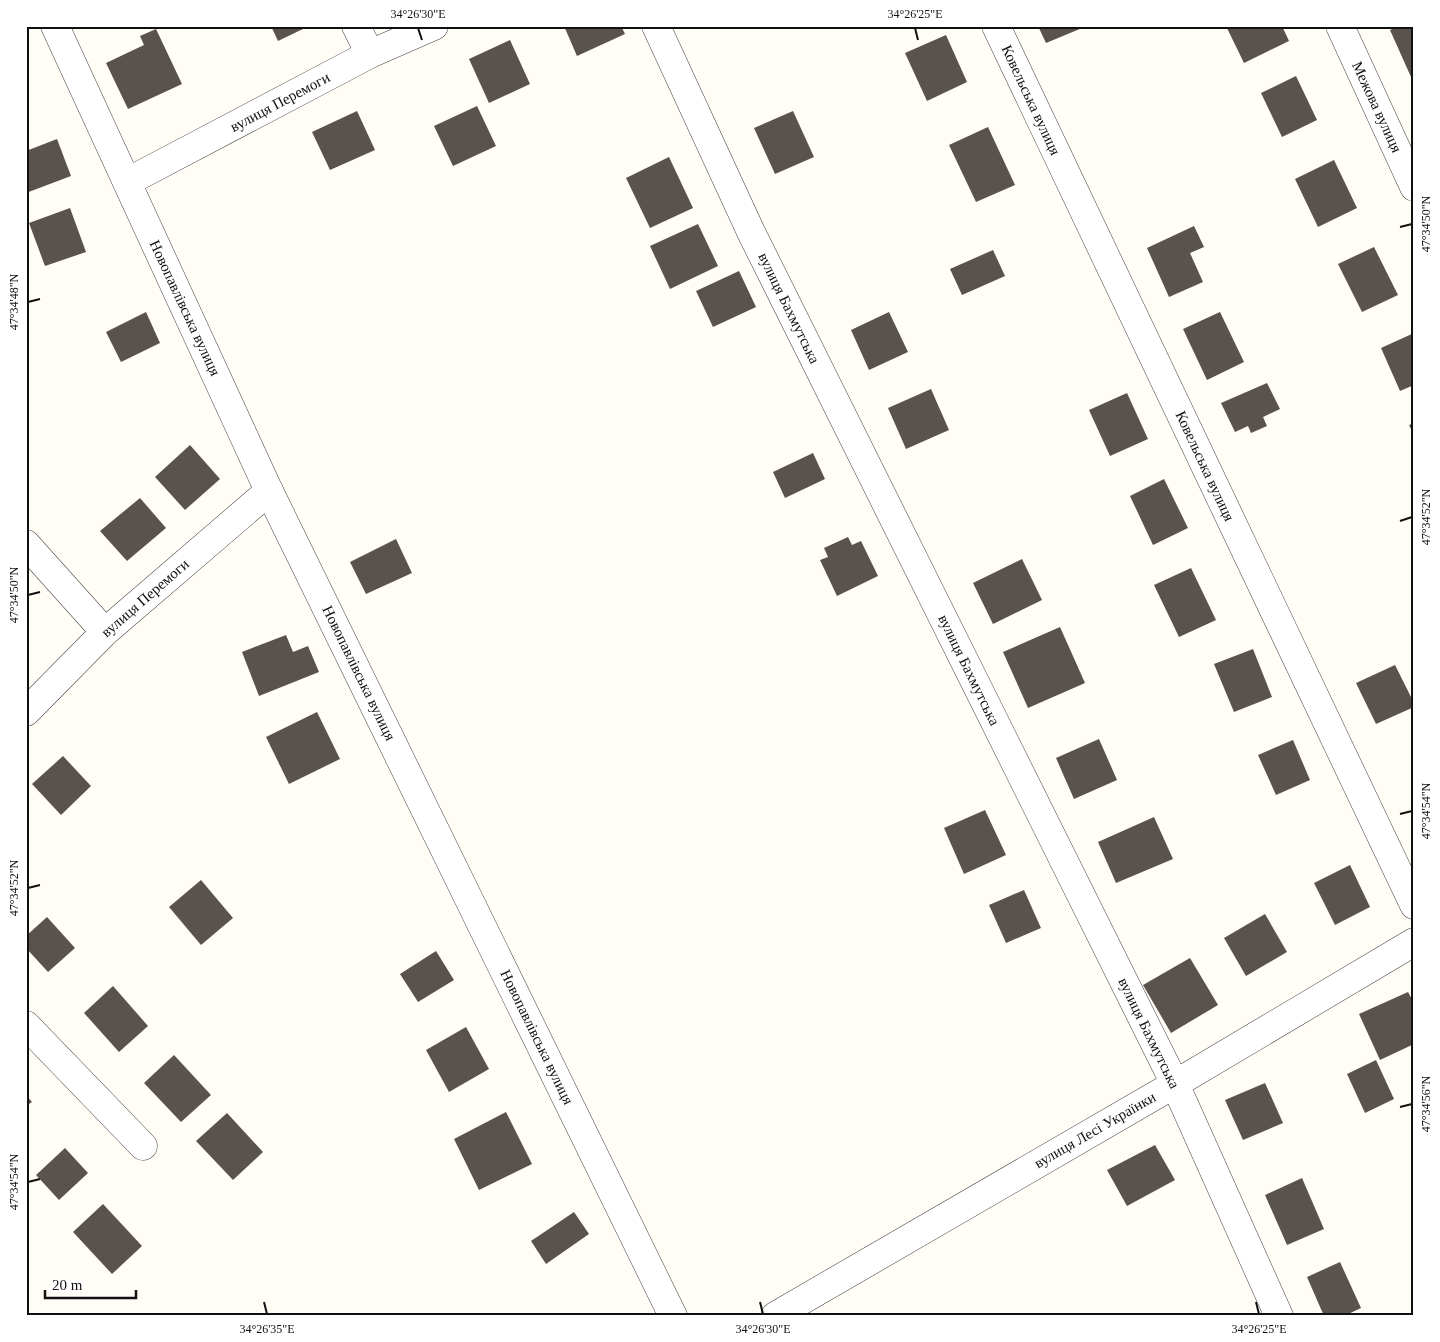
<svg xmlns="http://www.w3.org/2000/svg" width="1440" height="1342" font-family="'Times New Roman',serif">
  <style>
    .building { fill: #5a524d }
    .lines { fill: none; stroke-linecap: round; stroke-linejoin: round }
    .minor-casing { stroke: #444; stroke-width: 29 }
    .minor { stroke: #fff; stroke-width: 28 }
    .ticks { fill: none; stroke: #111; stroke-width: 2 }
    .labels { text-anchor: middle; stroke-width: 5; stroke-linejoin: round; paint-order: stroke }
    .street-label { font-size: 15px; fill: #111; stroke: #fff }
    .neatline { fill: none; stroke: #111; stroke-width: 2 }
    .ticks-label { font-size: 12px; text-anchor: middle; fill: #111 }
  </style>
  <rect width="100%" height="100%" fill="#fffdf5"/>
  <g class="building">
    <path d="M271 26H304L305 28 278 41Z"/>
    <path d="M564 26H621L625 34 577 56Z"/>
    <path d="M1038 26H1087L1046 43Z"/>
    <path d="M1226 26H1282L1289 41 1244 63Z"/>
    <path d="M1399 26H1414V76L1411 77 1390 30Z"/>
    <path d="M156 29 182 84 128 109 106 63 144 45 140 36Z"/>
    <path d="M946 35 967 82 927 101 905 53Z"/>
    <path d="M510 40 530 84 489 103 469 59Z"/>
    <path d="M1296 76 1317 120 1282 137 1261 93Z"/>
    <path d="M477 106 496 146 453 166 434 126Z"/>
    <path d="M357 111 375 150 330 170 312 132Z"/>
    <path d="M793 111 814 157 775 174 754 128Z"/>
    <path d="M988 127 1015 185 976 202 949 145Z"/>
    <path d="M57 139 71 176 26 193V151Z"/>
    <path d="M669 157 693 208 650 228 626 178Z"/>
    <path d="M1334 160 1357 208 1318 227 1295 179Z"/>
    <path d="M70 208 86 252 45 266 29 223Z"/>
    <path d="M698 224 718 266 670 289 650 246Z"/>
    <path d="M1194 226 1204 247 1190 253 1203 282 1169 297 1147 248Z"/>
    <path d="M1374 247 1398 295 1362 312 1338 264Z"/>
    <path d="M993 250 1005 276 962 295 950 269Z"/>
    <path d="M739 271 756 307 713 327 696 291Z"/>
    <path d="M146 312 160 343 121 362 106 332Z"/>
    <path d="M889 312 908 352 869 370 851 330Z"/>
    <path d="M1220 312 1244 362 1207 380 1183 329Z"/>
    <path d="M1414 333V385L1400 391 1381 348Z"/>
    <path d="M1267 383 1280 409 1263 417 1267 426 1251 433 1248 426 1235 432 1221 403Z"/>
    <path d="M931 389 949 430 906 449 888 408Z"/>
    <path d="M1127 393 1148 439 1110 456 1089 410Z"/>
    <path d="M1414 423V435L1409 425Z"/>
    <path d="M190 445 220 479 185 510 155 477Z"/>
    <path d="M813 453 825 479 785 498 773 472Z"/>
    <path d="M1164 479 1188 528 1153 545 1130 496Z"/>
    <path d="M140 498 166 528 127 561 100 531Z"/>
    <path d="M848 537 852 545 861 541 878 576 837 596 820 560 828 557 824 548Z"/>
    <path d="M396 539 412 573 366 594 350 562Z"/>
    <path d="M1022 559 1042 600 993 624 973 583Z"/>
    <path d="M1191 568 1216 620 1179 637 1154 585Z"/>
    <path d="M1060 627 1085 683 1028 708 1003 652Z"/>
    <path d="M286 635 293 652 308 646 319 672 259 696 242 652Z"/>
    <path d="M1253 649 1272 697 1234 712 1214 664Z"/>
    <path d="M1395 665 1414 703V707L1376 724 1356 683Z"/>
    <path d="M317 712 340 759 289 784 266 737Z"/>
    <path d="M1099 739 1117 780 1074 799 1056 758Z"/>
    <path d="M1293 740 1310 780 1276 795 1258 755Z"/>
    <path d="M63 756 91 786 61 815 32 784Z"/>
    <path d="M985 810 1006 855 964 874 944 828Z"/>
    <path d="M1154 817 1173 859 1116 883 1098 842Z"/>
    <path d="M1350 865 1370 907 1335 925 1314 883Z"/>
    <path d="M201 880 233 918 201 945 169 907Z"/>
    <path d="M1024 890 1041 928 1006 943 989 905Z"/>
    <path d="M1265 914 1287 952 1246 976 1224 938Z"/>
    <path d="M47 917 75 948 48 972 26 948V936Z"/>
    <path d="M436 951 454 980 418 1002 400 974Z"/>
    <path d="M1190 958 1218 1005 1171 1033 1143 985Z"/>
    <path d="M113 986 148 1026 119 1052 84 1013Z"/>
    <path d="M1408 992 1414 1003V1044L1380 1060 1359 1014Z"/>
    <path d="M466 1027 489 1069 449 1092 426 1050Z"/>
    <path d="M174 1055 211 1095 181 1122 144 1083Z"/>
    <path d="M1376 1060 1394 1099 1365 1113 1347 1074Z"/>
    <path d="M1265 1083 1283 1123 1243 1140 1225 1100Z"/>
    <path d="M26 1095 32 1102 26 1106Z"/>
    <path d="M506 1112 532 1164 479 1190 454 1139Z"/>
    <path d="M227 1113 263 1152 233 1180 196 1141Z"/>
    <path d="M1155 1145 1175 1180 1127 1206 1107 1170Z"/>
    <path d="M65 1148 88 1173 59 1200 36 1175Z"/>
    <path d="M1302 1178 1324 1229 1287 1245 1265 1195Z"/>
    <path d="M103 1204 142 1246 112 1274 73 1232Z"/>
    <path d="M574 1212 589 1234 546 1264 531 1241Z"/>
    <path d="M1340 1262 1361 1308 1344 1316H1324L1307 1277Z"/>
  </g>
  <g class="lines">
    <defs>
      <g id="minor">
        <path d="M55 26 269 491 673 1316"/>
        <path d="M356 26 370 54"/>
        <path d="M656 26 751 232 1175 1084 1279 1316"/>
        <path d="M996 26 1414 905"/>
        <path d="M1340 26 1414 187"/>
        <path d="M127 182 370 54 434 26"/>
        <path d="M26 544 105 632"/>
        <path d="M26 712 105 632 269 491"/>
        <path d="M26 1025 143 1146"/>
        <path d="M775 1316 1175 1084 1414 942"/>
      </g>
    </defs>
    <use href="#minor" class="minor-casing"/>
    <use href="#minor" class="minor"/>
  </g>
  <path class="ticks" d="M418 28 422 40M915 28 918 40M1400 227 1412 224M28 302 40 299M1400 521 1412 517M28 595 40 592M1400 814 1412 811M28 888 40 885M1400 1107 1412 1104M28 1182 40 1179M264 1302 267 1314M760 1302 763 1314M1256 1302 1259 1314"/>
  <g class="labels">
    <g class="street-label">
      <text transform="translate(1031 100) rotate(65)" y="5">Ковельська вулиця</text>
      <text transform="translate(280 102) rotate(-28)" y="5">вулиця Перемоги</text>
      <text transform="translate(1377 107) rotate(65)" y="5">Межова вулиця</text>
      <text transform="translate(185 308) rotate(65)" y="5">Новопавлівська вулиця</text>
      <text transform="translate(789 308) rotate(64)" y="5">вулиця Бахмутська</text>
      <text transform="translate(1205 466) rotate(65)" y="5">Ковельська вулиця</text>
      <text transform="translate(145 598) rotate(-41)" y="5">вулиця Перемоги</text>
      <text transform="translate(969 670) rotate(64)" y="5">вулиця Бахмутська</text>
      <text transform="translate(359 673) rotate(64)" y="5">Новопавлівська вулиця</text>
      <text transform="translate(1149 1033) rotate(64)" y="5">вулиця Бахмутська</text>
      <text transform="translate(537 1037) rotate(64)" y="5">Новопавлівська вулиця</text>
      <text transform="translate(1095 1130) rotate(-30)" y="5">вулиця Лесі Українки</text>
    </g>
  </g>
  <rect width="1440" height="1342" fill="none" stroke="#ffffff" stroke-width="55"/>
  <path d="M45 1290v8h91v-8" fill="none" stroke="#111111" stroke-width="2.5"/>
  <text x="52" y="1290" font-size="15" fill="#111111" stroke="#ffffff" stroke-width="4" paint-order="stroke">20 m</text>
  <rect x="28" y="28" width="1384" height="1286" class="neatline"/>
  <g class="ticks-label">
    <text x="418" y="18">34°26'30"E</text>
    <text x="915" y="18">34°26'25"E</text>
    <text transform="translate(1426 224) rotate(-90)" y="4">47°34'50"N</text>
    <text transform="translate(14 302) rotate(-90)" y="4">47°34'48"N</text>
    <text transform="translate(1426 517) rotate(-90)" y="4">47°34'52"N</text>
    <text transform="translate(14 595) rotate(-90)" y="4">47°34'50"N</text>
    <text transform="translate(1426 811) rotate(-90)" y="4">47°34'54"N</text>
    <text transform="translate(14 888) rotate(-90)" y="4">47°34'52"N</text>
    <text transform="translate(1426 1104) rotate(-90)" y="4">47°34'56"N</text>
    <text transform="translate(14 1182) rotate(-90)" y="4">47°34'54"N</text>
    <text x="267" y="1333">34°26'35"E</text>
    <text x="763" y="1333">34°26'30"E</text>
    <text x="1259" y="1333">34°26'25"E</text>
  </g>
</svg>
